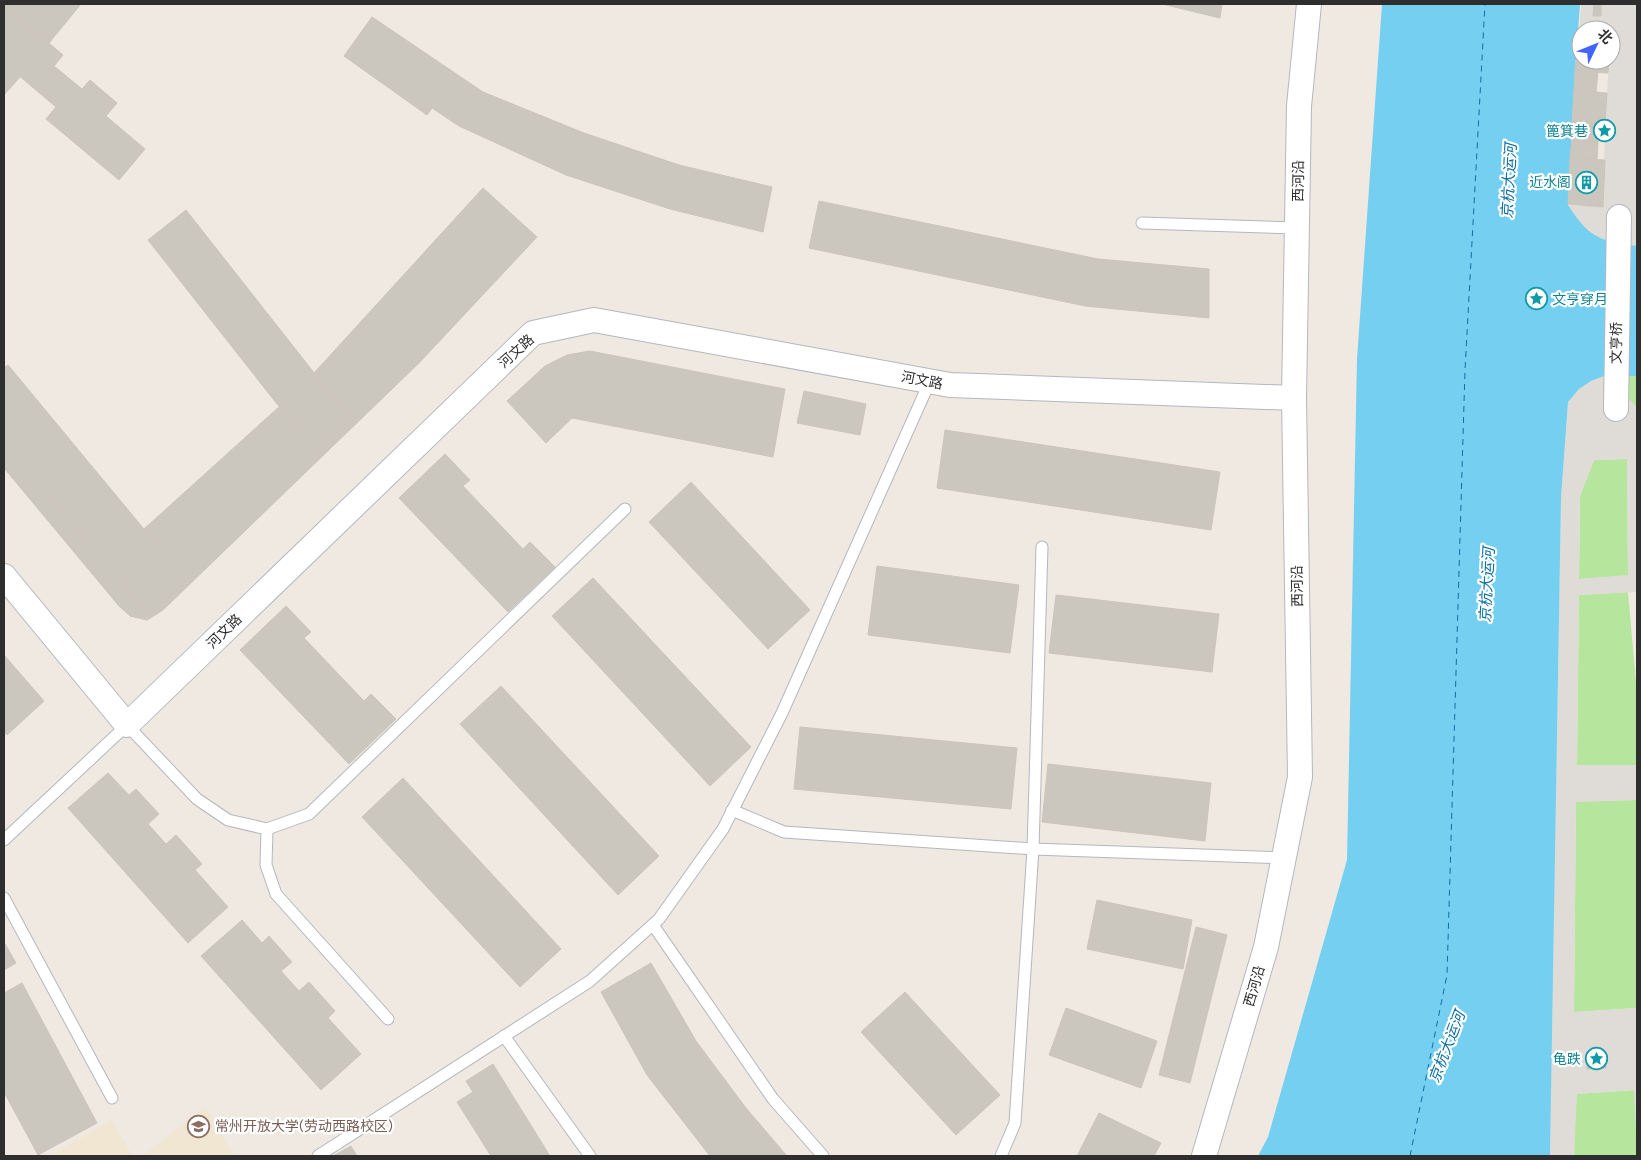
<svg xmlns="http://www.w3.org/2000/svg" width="1641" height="1160" font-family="Figtree,'Noto Sans SC',sans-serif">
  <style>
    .education { fill: #f0e6d1 }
    .green { fill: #b6e59e }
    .plaza { fill: #dfdcd8; fill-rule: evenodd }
    .water { fill: #75cff0 }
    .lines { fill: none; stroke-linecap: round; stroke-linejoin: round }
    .ferry { stroke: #0d6fa3; stroke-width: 1; stroke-dasharray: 6 5; stroke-linecap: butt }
    .building { fill: #cbc7bf; stroke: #cbc5ba }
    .lane-casing { stroke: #b4b7c1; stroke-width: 13 }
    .street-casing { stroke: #b4b7c1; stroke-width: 26 }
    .lane { stroke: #fff; stroke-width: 11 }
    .street { stroke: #fff; stroke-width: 24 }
    .labels { text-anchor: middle; stroke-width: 4.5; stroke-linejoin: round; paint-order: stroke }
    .culture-label { font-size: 14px; fill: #0d838f; stroke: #fff; text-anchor: end }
    .street-label { font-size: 14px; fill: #2e2e2e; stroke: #fff }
    .education-label { font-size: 14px; fill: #785e54; stroke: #fff; text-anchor: start }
    .water-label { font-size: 15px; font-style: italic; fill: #0d6fa3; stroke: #fff }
  </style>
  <rect width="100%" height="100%" fill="#efe9e1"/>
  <g class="education">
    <path d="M205 1106 234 1156H143L205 1107Z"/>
    <path d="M112 1120 132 1156H50Z"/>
  </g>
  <g class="green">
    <path d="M1627 376H1637V408L1627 397Z"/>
    <path d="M1627 459 1628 576 1579 579 1580 496 1594 460Z"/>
    <path d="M1628 592 1637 694V765H1577L1579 595Z"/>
    <path d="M1637 800V1008L1574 1012 1576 801Z"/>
    <path d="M1635 1090 1637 1156H1574L1576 1094Z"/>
  </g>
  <g class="plaza">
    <path d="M1581 4H1594V15L1600 16 1601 4H1637V119L1636 138H1637V246L1612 243 1594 236 1579 223 1568 205 1603 206 1605 124 1609 60H1611V30H1581V46H1578Z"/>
    <path d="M1604 376H1627V397L1637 408 1636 505 1637 592 1579 595 1577 765H1637V800L1576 802 1574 1012 1637 1008V1156L1634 1090 1577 1094 1574 1156H1550L1561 498 1568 402 1579 389 1591 381ZM1627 459 1628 575 1579 579 1580 496 1594 460Z"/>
  </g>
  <path class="water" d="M1382 4H1580L1575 71 1568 205C1589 238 1600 241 1637 246V376H1604L1591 381 1579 389 1568 402 1561 498 1550 1156H1258L1268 1137 1347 860 1357 359Z"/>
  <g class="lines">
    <path class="ferry" d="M1410 1156 1447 975 1465 370 1485 4"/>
  </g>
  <g class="building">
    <path d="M4 4H22L27 8 19 18 63 55 54 66 82 89 90 80 117 103 106 116 145 149 119 180 46 119 56 107 4 63Z"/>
    <path d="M22 4H81L49 43 19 18 27 8Z"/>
    <path d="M1162 4H1222L1220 18Z"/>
    <path d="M1594 4H1601V16H1593Z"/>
    <path d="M372 17 483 92 584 133 679 165 772 187 763 232 670 209 566 175 459 126 432 108 427 115 344 56Z"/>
    <path d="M1578 46H1581V60H1609L1608 73 1575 71Z"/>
    <path d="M4 63 20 77 4 95Z"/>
    <path d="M1575 71 1598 72 1596 92 1574 90Z"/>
    <path d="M1574 90 1607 93 1605 124 1572 122Z"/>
    <path d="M1572 122 1598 124V142L1572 140Z"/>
    <path d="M1572 140 1598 142 1597 160 1570 158Z"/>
    <path d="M1570 158 1605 160 1603 207 1568 204Z"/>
    <path d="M483 188 537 237 419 363 163 610 147 620 130 616 119 606 4 468V439L148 613 187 581 144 529 280 406 314 451 352 421 314 373Z"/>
    <path d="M819 201 1098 259 1209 269V318L1085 306 809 248Z"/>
    <path d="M186 210 352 421 314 451 148 240Z"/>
    <path d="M590 351 785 389 773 457 572 418 546 443 507 401 545 366 567 355Z"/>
    <path d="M8 365 187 581 148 613 4 439V368Z"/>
    <path d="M804 391 866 404 860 435 797 423Z"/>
    <path d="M945 430 1220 472 1211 530 937 488Z"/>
    <path d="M445 454 470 480 463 486 523 549 530 542 555 567 508 612 399 498Z"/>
    <path d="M691 482 810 610 768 649 649 522Z"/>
    <path d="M877 566 1019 585 1010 653 868 635Z"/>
    <path d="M593 578 751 747 710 786 552 616Z"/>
    <path d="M1056 595 1219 614 1212 672 1049 653Z"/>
    <path d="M286 606 311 632 304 638 364 701 371 694 396 719 349 764 240 650Z"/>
    <path d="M4 655 44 701 7 735 4 732Z"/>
    <path d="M501 686 659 856 618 895 460 724Z"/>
    <path d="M800 727 1017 748 1011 809 794 789Z"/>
    <path d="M1048 764 1211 783 1205 841 1042 822Z"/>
    <path d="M108 773 129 795 136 789 159 814 148 824 166 844 176 835 202 864 195 870 228 907 188 943 68 808Z"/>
    <path d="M403 778 561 949 520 987 362 817Z"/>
    <path d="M1097 900 1192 920 1183 969 1087 949Z"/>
    <path d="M242 920 262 943 269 936 292 962 281 971 299 991 309 982 335 1011 328 1018 361 1054 321 1090 201 956Z"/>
    <path d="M1196 927 1227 935 1190 1083 1159 1075Z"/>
    <path d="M4 942 16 963 4 970Z"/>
    <path d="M651 963 696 1041 746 1108 787 1156H710L647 1075 601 992Z"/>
    <path d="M22 983 97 1123 38 1155 4 1092V993Z"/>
    <path d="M905 992 1000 1095 956 1135 861 1032Z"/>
    <path d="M1066 1008 1157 1041 1141 1088 1049 1055Z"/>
    <path d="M1587 1052H1605L1606 1068 1587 1069Z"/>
    <path d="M493 1064 550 1156H491L457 1102 473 1092 466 1081Z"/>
    <path d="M1099 1113 1161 1143 1154 1156H1077Z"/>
    <path d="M351 1146 357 1156H333Z"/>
  </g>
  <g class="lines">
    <defs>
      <g id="lane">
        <path d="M1142 223 1297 228"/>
        <path d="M732 810 784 832 1033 849 1284 858"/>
        <path d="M267 829 266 865 276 894 388 1019"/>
        <path d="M4 840 127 725 197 799 228 820 267 829 309 814 625 509"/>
        <path d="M4 898 112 1098"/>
        <path d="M653 925 773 1099 823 1156"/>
        <path d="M504 1036 590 1156"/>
        <path d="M318 1156 590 981 659 919 723 829 782 713 930 381"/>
        <path d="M1001 1156 1015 1123 1033 849 1042 547"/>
      </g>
      <g id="street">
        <path d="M1616 409 1619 217"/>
        <path d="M4 576 127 725 533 333 594 320 950 385 1294 398"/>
        <path d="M1204 1156 1266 947 1300 777 1294 398 1299 106 1309 4"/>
      </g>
    </defs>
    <use href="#lane" class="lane-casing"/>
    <use href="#street" class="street-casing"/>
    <use href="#lane" class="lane"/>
    <use href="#street" class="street"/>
  </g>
  <defs>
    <symbol id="sight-ring" viewBox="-11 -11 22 22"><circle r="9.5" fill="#fff" stroke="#0f9aa8" stroke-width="1.5"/><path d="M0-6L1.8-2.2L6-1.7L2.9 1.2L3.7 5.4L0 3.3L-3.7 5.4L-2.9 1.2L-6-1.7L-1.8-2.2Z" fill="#0f9aa8"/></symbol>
    <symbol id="building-ring" viewBox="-11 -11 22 22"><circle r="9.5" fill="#fff" stroke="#0f9aa8" stroke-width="1.5"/><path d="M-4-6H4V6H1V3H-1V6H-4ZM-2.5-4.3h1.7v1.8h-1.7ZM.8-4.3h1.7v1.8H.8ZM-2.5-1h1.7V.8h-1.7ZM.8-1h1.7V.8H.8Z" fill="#0f9aa8"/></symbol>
    <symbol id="university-ring" viewBox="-11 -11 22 22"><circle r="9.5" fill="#fff" stroke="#8d6e63" stroke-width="1.5"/><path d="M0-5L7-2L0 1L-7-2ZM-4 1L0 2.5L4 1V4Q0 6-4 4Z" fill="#8d6e63"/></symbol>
  </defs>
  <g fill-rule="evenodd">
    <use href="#sight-ring" x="1592" y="118" width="25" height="25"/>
    <use href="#building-ring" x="1574" y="170" width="25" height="25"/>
    <use href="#sight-ring" x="1524" y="286" width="25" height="25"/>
    <use href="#sight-ring" x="1584" y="1046" width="25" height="25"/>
    <use href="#university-ring" x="186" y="1114" width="25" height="25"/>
  </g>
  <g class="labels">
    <g class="culture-label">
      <text x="1588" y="136">篦箕巷</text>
      <text x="1571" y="187">近水阁</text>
      <text x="1552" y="304" text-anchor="start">文亨穿月</text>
      <text x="1581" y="1064">龟跌</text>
    </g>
    <g class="street-label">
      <text transform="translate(1298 181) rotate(-89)" y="5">西河沿</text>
      <text transform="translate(1616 343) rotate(-89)" y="5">文亨桥</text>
      <text transform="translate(516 351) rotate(-42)" y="5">河文路</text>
      <text transform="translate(922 380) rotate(11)" y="5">河文路</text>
      <text transform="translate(1297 586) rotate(-91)" y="5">西河沿</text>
      <text transform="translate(224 631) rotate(-44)" y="5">河文路</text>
      <text transform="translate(1254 986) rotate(-74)" y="5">西河沿</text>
    </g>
    <g class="education-label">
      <text x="215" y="1131">常州开放大学(劳动西路校区)</text>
    </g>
    <g class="water-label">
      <text transform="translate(1509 181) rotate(-87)" y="5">京杭大运河</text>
      <text transform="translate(1487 585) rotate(-87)" y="5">京杭大运河</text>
      <text transform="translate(1447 1047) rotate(-69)" y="5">京杭大运河</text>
    </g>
  </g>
  <rect width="1641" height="1160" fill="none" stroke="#2e2e2e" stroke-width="10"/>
  <g transform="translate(1596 45) rotate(47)"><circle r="24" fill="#ffffff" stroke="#ababab"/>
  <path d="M0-4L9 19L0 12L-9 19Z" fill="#4264fb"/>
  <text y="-8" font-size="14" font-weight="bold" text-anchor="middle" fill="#2e2e2e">北</text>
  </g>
</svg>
